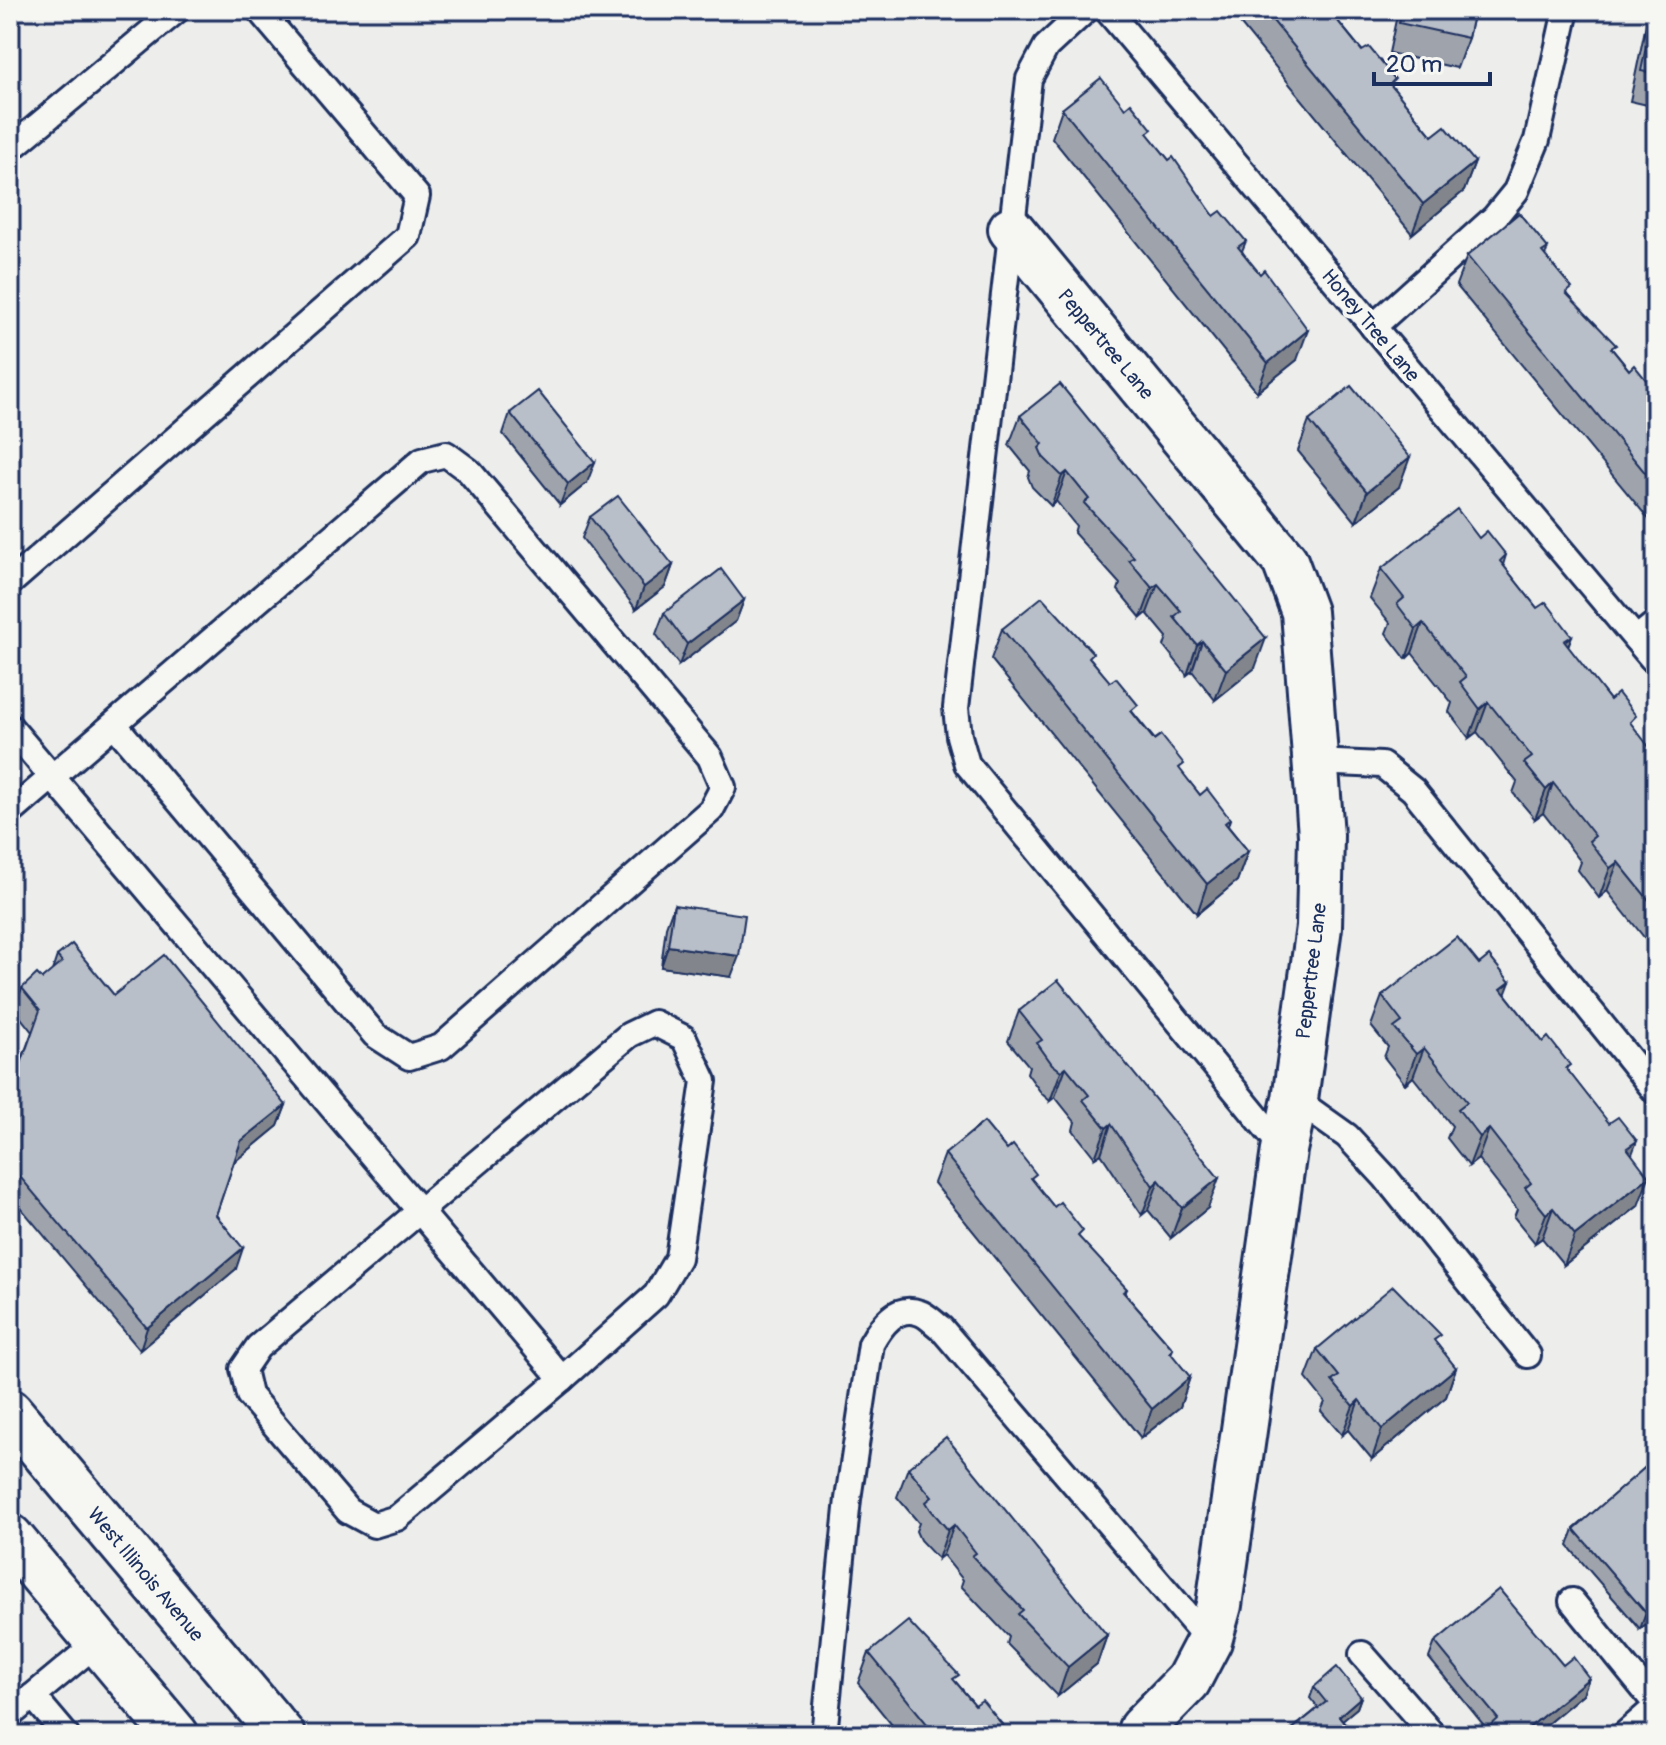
<svg xmlns="http://www.w3.org/2000/svg" width="1666" height="1745" font-family="Pangolin,sans-serif">
  <style>
    .lines { fill: none; stroke-linecap: round; stroke-linejoin: round }
    .service-casing { stroke: #1b2f5e; stroke-width: 30 }
    .minor-casing { stroke: #1b2f5e; stroke-width: 50 }
    .secondary-casing { stroke: #1b2f5e; stroke-width: 50 }
    .service { stroke: #f6f6f2; stroke-width: 24 }
    .minor { stroke: #f6f6f2; stroke-width: 44 }
    .secondary { stroke: #f6f6f2; stroke-width: 44 }
    .wall { fill: #9fa4ac; stroke: #1b2f5e; stroke-width: 2 }
    .shaded-wall { fill: #82868c; stroke: #1b2f5e; stroke-width: 2 }
    .building { fill: #b9bfc8; stroke: #1b2f5e; stroke-width: 2 }
    .labels { text-anchor: middle; stroke-width: 8; stroke-linejoin: round; paint-order: stroke }
    .street-label { font-size: 20px; fill: #1b2f5e; stroke: #f6f6f2 }
  </style>
  <rect width="100%" height="100%" fill="#edeeec"/>
  <filter id="ink" filterUnits="userSpaceOnUse"><feTurbulence type="fractalNoise" baseFrequency=".0125" numOctaves="2"/><feDisplacementMap in="SourceGraphic" scale="16" xChannelSelector="R" yChannelSelector="G"/><feConvolveMatrix kernelMatrix="1 2 1 2 8 2 1 2 1" color-interpolation-filters="sRGB"/></filter>
  <g filter="url(#ink)">
    <g class="lines">
      <defs>
        <g id="service">
          <path d="M1086 10 1046 47 1029 79 956 708 959 736 967 764 1284 1150"/>
          <path d="M1107 10 1656 663"/>
          <path d="M10 149 177 10"/>
          <path d="M1373 327 1494 218 1516 191 1537 140 1566 10"/>
          <path d="M10 583 408 236 417 196 259 10"/>
          <path d="M1636 639 1656 623"/>
          <path d="M10 727 562 1379"/>
          <path d="M1315 762 1382 765 1413 790 1656 1092"/>
          <path d="M10 813 422 460 446 454 469 471 710 757 723 787 711 810 441 1047 409 1057 375 1035 114 724"/>
          <path d="M654 1023 684 1038 704 1081 678 1258 656 1295 562 1379 397 1518 374 1525 348 1511 249 1395 243 1369 258 1347 629 1035Z"/>
          <path d="M1295 1099 1347 1136 1385 1177 1528 1355"/>
          <path d="M1572 1601 1656 1704"/>
          <path d="M1362 1654 1433 1735"/>
          <path d="M33 1696 66 1735"/>
          <path d="M10 1715 98 1642"/>
          <path d="M824 1735 848 1499 871 1344C881 1326 896 1304 920 1313 927 1315 935 1324 941 1328L1209 1641"/>
          <path d="M1624 1735 1656 1707"/>
        </g>
        <path id="minor" d="M1011 229 1285 561 1304 612 1321 835 1319 927 1295 1099 1284 1150 1219 1605 1209 1641 1188 1681 1141 1729 1139 1735"/>
        <g id="secondary">
          <path d="M10 1412 282 1735"/>
          <path d="M10 1537 176 1735"/>
        </g>
      </defs>
      <use href="#service" class="service-casing"/>
      <use href="#minor" class="minor-casing"/>
      <use href="#secondary" class="secondary-casing"/>
      <use href="#service" class="service"/>
      <use href="#minor" class="minor"/>
      <use href="#secondary" class="secondary"/>
    </g>
    <g class="wall">
      <path d="M1242 10H1329L1432 136 1475 162 1464 191 1412 234 1238 21Z"/>
      <path d="M1398 10H1474L1468 38 1457 68 1389 53Z"/>
      <path d="M1649 10H1656V107L1630 101Z"/>
      <path d="M1062 109 1149 136 1214 216 1246 241 1242 251 1297 360 1257 392 1052 138Z"/>
      <path d="M1548 248 1545 256 1569 296 1629 370 1656 392V528L1456 285 1467 256Z"/>
      <path d="M510 413 587 483 560 505 503 434Z"/>
      <path d="M1020 416 1255 668 1215 700 1192 671 1187 675 1164 646 1167 637 1147 613 1141 618 1118 590 1120 584 1074 533 1076 526 1056 501 1051 506 1032 487 1028 477 1030 471 1009 445Z"/>
      <path d="M1309 421 1399 487 1356 522 1298 451Z"/>
      <path d="M590 517 673 565 665 587 636 609 582 538Z"/>
      <path d="M1479 538 1506 555 1503 565 1610 700 1656 756V941L1651 946 1607 891 1599 898 1578 870 1581 862 1543 813 1535 819 1513 793 1517 782 1477 732 1469 738 1449 712 1452 703 1412 653 1406 659 1386 633 1390 623 1370 598 1381 569Z"/>
      <path d="M744 600 736 621 679 665 656 634 664 613Z"/>
      <path d="M1002 629 1091 659 1135 715 1200 795 1230 819 1228 826 1248 851 1237 881 1197 914 991 659Z"/>
      <path d="M674 905 731 977 661 967 666 927Z"/>
      <path d="M57 956 114 995 286 1105 278 1126 234 1162 216 1215 236 1269 140 1350 10 1195V1083L15 1078 32 1032 14 1009 22 988 42 979 52 971Z"/>
      <path d="M1479 964 1506 995 1543 1042 1568 1071 1632 1154 1638 1206 1564 1265 1542 1238 1535 1243 1514 1217 1517 1209 1478 1159 1469 1166 1447 1138 1452 1126 1413 1077 1405 1084 1384 1057 1388 1047 1371 1026 1382 996Z"/>
      <path d="M1019 1011 1208 1208 1171 1238 1148 1210 1142 1215 1101 1154 1095 1158 1073 1130 1075 1122 1055 1097 1050 1101 1042 1094 1027 1073 1029 1066 1008 1041Z"/>
      <path d="M945 1154 1033 1181 1080 1239 1127 1289 1125 1294 1173 1349 1171 1354 1190 1377 1180 1407 1141 1438 934 1183Z"/>
      <path d="M1437 1344 1456 1368 1446 1397 1372 1459 1348 1430 1342 1435 1321 1411 1325 1402 1306 1378 1317 1349Z"/>
      <path d="M1656 1458V1616L1640 1629 1568 1546 1574 1529Z"/>
      <path d="M908 1468 1107 1635 1097 1664 1058 1696 1007 1644 1009 1637 961 1586 963 1580 943 1555 938 1559 920 1540 916 1531 919 1523 897 1497Z"/>
      <path d="M1435 1642 1563 1665 1589 1678 1583 1694 1534 1735H1485L1487 1729 1429 1658Z"/>
      <path d="M869 1653 956 1682 975 1705 1006 1729 1004 1735H900L858 1683Z"/>
      <path d="M1314 1687 1361 1697 1357 1708 1342 1720 1349 1728 1347 1735H1285L1318 1708 1310 1698Z"/>
    </g>
    <g class="shaded-wall">
      <path d="M1475 162 1464 191 1412 234 1423 204Z"/>
      <path d="M1308 330 1297 360 1257 392 1268 363Z"/>
      <path d="M1410 457 1399 487 1356 522 1367 492Z"/>
      <path d="M595 462 587 483 560 505 568 484Z"/>
      <path d="M1067 472 1056 501 1051 506 1062 476Z"/>
      <path d="M673 565 665 587 636 609 644 587Z"/>
      <path d="M1158 584 1147 613 1141 618 1152 588Z"/>
      <path d="M744 600 736 621 679 665 687 644Z"/>
      <path d="M1423 623 1412 653 1406 659 1416 629Z"/>
      <path d="M1572 636 1561 665 1564 641Z"/>
      <path d="M1266 638 1255 668 1215 700 1226 670Z"/>
      <path d="M1202 641 1192 671 1187 675 1197 645Z"/>
      <path d="M1488 702 1477 732 1469 738 1480 709Z"/>
      <path d="M1553 783 1543 813 1535 819 1546 790Z"/>
      <path d="M1248 851 1237 881 1197 914 1207 884Z"/>
      <path d="M1618 862 1607 891 1599 898 1610 868Z"/>
      <path d="M1656 931V941L1651 946Z"/>
      <path d="M668 946 739 956 731 977 661 967Z"/>
      <path d="M1510 982 1499 1011 1501 989Z"/>
      <path d="M1424 1048 1413 1077 1405 1084 1416 1054Z"/>
      <path d="M1066 1067 1055 1097 1050 1101 1061 1071Z"/>
      <path d="M286 1105 278 1126 233 1163 241 1141Z"/>
      <path d="M1111 1124 1101 1154 1095 1158 1106 1128Z"/>
      <path d="M1489 1129 1478 1159 1469 1166 1480 1137Z"/>
      <path d="M1637 1141 1626 1170 1627 1148Z"/>
      <path d="M1649 1177 1638 1206 1564 1265 1575 1235Z"/>
      <path d="M1219 1178 1208 1208 1171 1238 1182 1208Z"/>
      <path d="M1159 1180 1148 1210 1142 1215 1153 1186Z"/>
      <path d="M1553 1208 1542 1238 1535 1243 1546 1214Z"/>
      <path d="M243 1248 236 1269 140 1350 147 1328Z"/>
      <path d="M1456 1368 1446 1397 1372 1459 1382 1429Z"/>
      <path d="M1190 1377 1180 1407 1141 1438 1152 1409Z"/>
      <path d="M1359 1400 1348 1430 1342 1435 1353 1406Z"/>
      <path d="M954 1525 943 1555 938 1559 948 1530Z"/>
      <path d="M1656 1605V1616L1640 1629 1646 1613Z"/>
      <path d="M1107 1635 1097 1664 1058 1696 1068 1667Z"/>
      <path d="M1589 1678 1583 1694 1534 1735H1520Z"/>
      <path d="M1361 1697 1357 1708 1334 1727 1339 1716Z"/>
    </g>
    <g class="building">
      <path d="M1264 10H1329L1362 51 1369 47 1395 79 1390 84 1432 136 1445 126 1475 162 1423 204Z"/>
      <path d="M1402 10H1474L1468 38 1399 23Z"/>
      <path d="M1654 10H1656V74L1641 71Z"/>
      <path d="M1101 78 1125 108 1131 103 1152 129 1147 133 1169 160 1173 157 1214 216 1221 211 1246 241 1238 247 1260 274 1264 270 1308 330 1268 363 1062 109Z"/>
      <path d="M1519 213 1548 248 1542 252 1572 288 1566 293 1616 345 1611 348 1629 370 1634 365 1656 392V486L1467 256Z"/>
      <path d="M1060 384 1266 638 1226 670 1202 641 1197 645 1174 617 1181 611 1158 584 1152 588 1129 560 1134 557 1084 503 1089 499 1067 472 1062 476 1043 457 1039 448 1043 444 1020 416Z"/>
      <path d="M1351 386 1410 457 1367 492 1309 421Z"/>
      <path d="M538 391 595 462 568 484 510 413Z"/>
      <path d="M618 496 673 565 644 587 590 517Z"/>
      <path d="M1457 509 1479 538 1487 531 1506 555 1500 561 1537 608 1546 602 1572 636 1564 641 1610 700 1618 693 1636 716 1630 722 1656 756V909L1618 862 1610 868 1589 841 1595 836 1553 783 1546 790 1524 763 1532 757 1488 702 1480 709 1460 682 1466 677 1423 623 1416 629 1397 604 1404 598 1381 569Z"/>
      <path d="M721 569 744 600 687 644 664 613Z"/>
      <path d="M1042 597 1093 653 1089 657 1110 682 1116 678 1138 705 1131 711 1154 740 1161 735 1184 764 1179 768 1200 795 1207 789 1230 819 1225 823 1248 851 1207 884 1002 629Z"/>
      <path d="M674 905 745 915 739 956 668 946Z"/>
      <path d="M1457 937 1479 964 1489 956 1510 982 1501 989 1543 1042 1548 1037 1570 1065 1566 1068 1609 1123 1618 1117 1637 1141 1627 1148 1649 1177 1575 1235 1553 1208 1546 1214 1525 1188 1531 1183 1489 1129 1480 1137 1458 1109 1467 1102 1424 1048 1416 1054 1394 1028 1402 1022 1382 996Z"/>
      <path d="M72 944 114 995 164 955 286 1105 241 1141 216 1215 243 1248 147 1328 10 1165V1083L16 1078 40 1010 22 988 37 974 42 979 62 962 57 956Z"/>
      <path d="M1058 980 1219 1178 1182 1208 1159 1180 1153 1186 1111 1124 1106 1128 1083 1100 1089 1095 1066 1067 1061 1071 1052 1064 1037 1043 1042 1040 1019 1011Z"/>
      <path d="M984 1122 1007 1150 1013 1145 1036 1174 1031 1178 1054 1207 1060 1202 1083 1231 1078 1236 1127 1289 1123 1292 1173 1349 1170 1352 1190 1377 1152 1409 945 1154Z"/>
      <path d="M1393 1286 1441 1335 1434 1340 1456 1368 1382 1429 1359 1400 1353 1406 1332 1381 1339 1376 1317 1349Z"/>
      <path d="M946 1437 1107 1635 1068 1667 1018 1614 1023 1610 972 1556 976 1553 954 1525 948 1530 931 1510 926 1502 932 1497 908 1468Z"/>
      <path d="M1656 1458V1605L1646 1613 1574 1529Z"/>
      <path d="M1499 1589 1563 1665 1573 1657 1589 1678 1520 1735H1492L1487 1729 1498 1719 1435 1642Z"/>
      <path d="M908 1621 959 1675 953 1679 975 1705 982 1700 1006 1729 1000 1735H936L869 1653Z"/>
      <path d="M1337 1667 1361 1697 1339 1716 1349 1728 1341 1735H1285L1326 1702 1314 1687Z"/>
    </g>
  </g>
  <g class="labels">
    <g class="street-label">
      <text transform="translate(1371 325) rotate(50)" y="7">Honey Tree Lane</text>
      <text transform="translate(1106 344) rotate(50)" y="7">Peppertree Lane</text>
      <text transform="translate(1311 971) rotate(-83)" y="7">Peppertree Lane</text>
      <text transform="translate(146 1574) rotate(50)" y="7">West Illinois Avenue</text>
    </g>
  </g>
  <rect width="1666" height="1745" fill="none" stroke="#f6f6f2" stroke-width="40"/>
  <rect x="20" y="20" width="1626" height="1705" fill="none" stroke="#1b2f5e" stroke-width="3" filter="url(#ink)"/>
  <path d="M1374 72v12h116v-12" fill="none" stroke="#1b2f5e" stroke-width="4"/>
  <text x="1386" y="72" font-size="24" fill="#1b2f5e" stroke="#f6f6f2" stroke-width="6" paint-order="stroke">20 m</text>
</svg>
